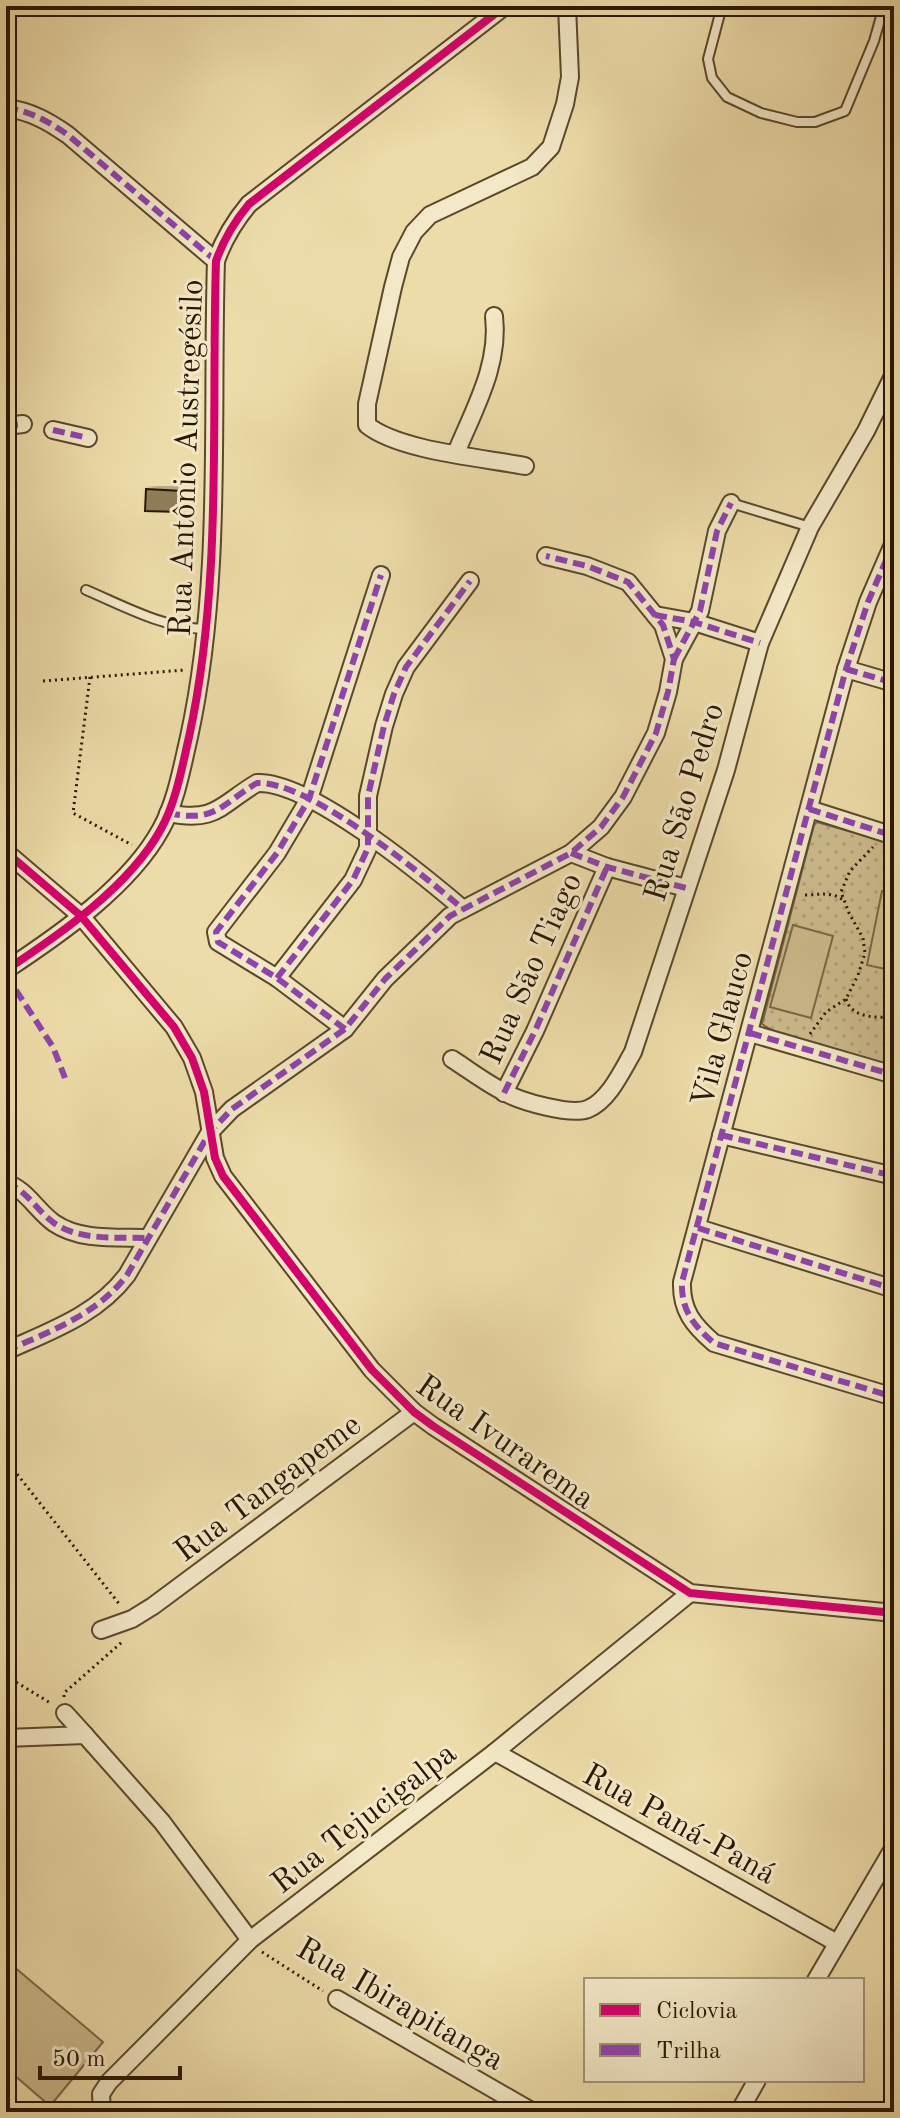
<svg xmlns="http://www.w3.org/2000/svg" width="900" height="2118" font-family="'Old Standard TT',serif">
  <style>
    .green { fill: url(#green-dots); stroke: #7a6846; stroke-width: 2 }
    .pitch { fill: #ccba8c; stroke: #7a6846; stroke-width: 2 }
    .building { fill: #8f7d58; stroke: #291601; stroke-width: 2; filter: url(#shadow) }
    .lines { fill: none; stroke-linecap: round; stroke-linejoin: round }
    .lane-casing { stroke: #5a482b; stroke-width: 12 }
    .street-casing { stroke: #5a482b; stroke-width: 20 }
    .path { stroke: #291601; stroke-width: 3; stroke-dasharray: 2 4; stroke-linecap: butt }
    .lane { stroke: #f3e8c7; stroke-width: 8 }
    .street { stroke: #f3e8c7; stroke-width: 16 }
    .quiet { stroke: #8e44ad; stroke-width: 6; stroke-dasharray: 12 6; stroke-linecap: butt }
    .cycleway-casing { stroke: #f3e8c7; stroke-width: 13 }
    .cycleway { stroke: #d6006c; stroke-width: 8 }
    .labels { text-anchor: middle; stroke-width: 6; stroke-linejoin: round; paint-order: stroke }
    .street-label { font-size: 32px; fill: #291601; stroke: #f3e8c7 }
  </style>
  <defs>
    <pattern id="green-dots" width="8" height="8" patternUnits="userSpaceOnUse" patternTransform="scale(2)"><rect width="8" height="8" fill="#ccba8c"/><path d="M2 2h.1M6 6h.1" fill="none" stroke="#af9f77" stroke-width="1.8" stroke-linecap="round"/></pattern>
    <filter id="shadow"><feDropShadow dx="6" dy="-6" stdDeviation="4" flood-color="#0004"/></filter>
  </defs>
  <rect width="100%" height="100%" fill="#eddca9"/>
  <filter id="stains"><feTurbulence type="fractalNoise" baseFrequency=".0025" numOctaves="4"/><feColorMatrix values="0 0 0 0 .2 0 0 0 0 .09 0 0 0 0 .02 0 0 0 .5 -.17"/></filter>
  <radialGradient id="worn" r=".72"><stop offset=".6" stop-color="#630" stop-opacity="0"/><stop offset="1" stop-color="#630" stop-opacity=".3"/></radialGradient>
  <path class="green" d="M817 822 894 844V1069L773 1031 762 1024 814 825Z"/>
  <g class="pitch">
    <path d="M882 891 894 893V971L867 965Z"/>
    <path d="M793 925 833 936 811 1018 770 1007Z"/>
    <path d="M6 1960 103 2042 50 2106 6 2068Z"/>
  </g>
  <path class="building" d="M146 489 182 491 181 512 145 511Z"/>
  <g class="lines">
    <defs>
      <g id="lane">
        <path d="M722 6 708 59 712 78 727 97 761 113 797 122H815L845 111 874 41 884 6"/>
        <path d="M731 503 810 527"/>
        <path d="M86 590C124 606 163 628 205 629"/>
      </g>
      <g id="street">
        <path d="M6 108C30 111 48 121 68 135L216 261"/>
        <path d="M6 426 23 424"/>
        <path d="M53 430 88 438"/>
        <path d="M456 453C474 409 500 365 494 316"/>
        <path d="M525 466C484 458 399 451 367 425V404L393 287 401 257 414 232 430 215 532 167 551 147 565 104 570 77 567 6"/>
        <path d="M894 542 868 602 846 669 682 1282C681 1310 693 1325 714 1343L894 1397"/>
        <path d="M655 615 694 622 760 643"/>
        <path d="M674 659 700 611 717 531 731 503"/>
        <path d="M846 669 894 683"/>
        <path d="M809 809 894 836"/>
        <path d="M168 813C216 823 220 805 257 783 308 780 423 875 463 909"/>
        <path d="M6 852 81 916 174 1027 192 1058 204 1092 215 1158 223 1176 372 1370 414 1412 433 1426 690 1593 894 1613"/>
        <path d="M571 853 607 867 686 888"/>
        <path d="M6 970C59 935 130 886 161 829 176 802 182 767 189 737 223 581 211 418 216 261 224 238 234 222 249 204L505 6"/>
        <path d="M277 978 353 880 368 848V796L384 726 394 694 406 667 470 581"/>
        <path d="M345 1029 277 978 218 942 216 932 277 853 309 799 381 575"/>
        <path d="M750 1033 894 1075"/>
        <path d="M452 1059C469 1070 486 1083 504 1092 519 1101 571 1116 588 1109 609 1100 622 1071 633 1052L726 770 760 643 810 527 866 431 894 374"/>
        <path d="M504 1093 535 1031 607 867"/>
        <path d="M721 1135 894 1176"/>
        <path d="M6 1183C26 1189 37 1211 54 1223 80 1241 117 1237 147 1238"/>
        <path d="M698 1228 894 1289"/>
        <path d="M6 1351C50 1331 97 1315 127 1275L210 1132 232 1109 345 1029 385 979 450 916 571 853 601 827 623 797 656 733 668 692 674 659 663 625 628 582 587 566 546 556"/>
        <path d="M101 1630 132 1619 153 1606 414 1412"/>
        <path d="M65 1713 85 1735"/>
        <path d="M6 1738 85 1735 162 1822 250 1940"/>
        <path d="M495 1752 837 1943"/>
        <path d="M816 1980 894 1847"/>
        <path d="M337 1999 533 2112"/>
        <path d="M102 2112 101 2094 109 2082 250 1940 495 1752 690 1593"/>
        <path d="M739 2112 757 2080"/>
      </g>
    </defs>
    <use href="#lane" class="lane-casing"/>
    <use href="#street" class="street-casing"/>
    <g class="path">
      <path d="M90 677 73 813 132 845"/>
      <path d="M43 681 185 670"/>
      <path d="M805 895C819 895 831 891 843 900"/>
      <path d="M846 999C851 1018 877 1018 894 1017"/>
      <path d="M810 1034 826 1012 846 999 858 975 865 953 863 938 849 913 841 892 850 871 873 847"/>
      <path d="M6 1460 120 1605"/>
      <path d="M6 1676 52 1704"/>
      <path d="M64 1697V1693L122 1642"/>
      <path d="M262 1952 323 1991"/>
    </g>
    <use href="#lane" class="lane"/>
    <use href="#street" class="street"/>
    <g class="quiet">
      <path d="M6 108C30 111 48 121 68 135L216 261"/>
      <path d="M6 426 23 424"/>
      <path d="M53 430 88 438"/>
      <path d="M894 542 868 602 846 669 682 1282C681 1310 693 1325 714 1343L894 1397"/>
      <path d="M655 615 694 622 760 643"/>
      <path d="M674 659 700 611 717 531 731 503"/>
      <path d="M846 669 894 683"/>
      <path d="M809 809 894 836"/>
      <path d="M168 813C216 823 220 805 257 783 308 780 423 875 463 909"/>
      <path d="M571 853 607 867 686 888"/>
      <path d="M6 975 53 1047 65 1078"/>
      <path d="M277 978 353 880 368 848V796L384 726 394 694 406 667 470 581"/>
      <path d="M345 1029 277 978 218 942 216 932 277 853 309 799 381 575"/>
      <path d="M750 1033 894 1075"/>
      <path d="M504 1093 535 1031 607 867"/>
      <path d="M721 1135 894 1176"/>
      <path d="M6 1183C26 1189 37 1211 54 1223 80 1241 117 1237 147 1238"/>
      <path d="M698 1228 894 1289"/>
      <path d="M6 1351C50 1331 97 1315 127 1275L210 1132 232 1109 345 1029 385 979 450 916 571 853 601 827 623 797 656 733 668 692 674 659 663 625 628 582 587 566 546 556"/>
      <path d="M101 2111 102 2112"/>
    </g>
    <defs>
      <g id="cycleway">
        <path d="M6 852 81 916 174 1027 192 1058 204 1092 215 1158 223 1176 372 1370 414 1412 433 1426 690 1593 894 1613"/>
        <path d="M6 970C59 935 130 886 161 829 176 802 182 767 189 737 223 581 211 418 216 261 224 238 234 222 249 204L505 6"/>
      </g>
    </defs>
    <use href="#cycleway" class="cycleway-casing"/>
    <use href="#cycleway" class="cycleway"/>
  </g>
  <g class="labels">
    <g class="street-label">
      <text transform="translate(185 458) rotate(-88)" y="11">Rua Antônio Austregésilo</text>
      <text transform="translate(683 802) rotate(-73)" y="11">Rua São Pedro</text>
      <text transform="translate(530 968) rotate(-66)" y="11">Rua São Tiago</text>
      <text transform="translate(721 1029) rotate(-75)" y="11">Vila Glauco</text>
      <text transform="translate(506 1441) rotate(35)" y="11">Rua Ivurarema</text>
      <text transform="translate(267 1487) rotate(-37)" y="11">Rua Tangapeme</text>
      <text transform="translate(363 1817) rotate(-38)" y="11">Rua Tejucigalpa</text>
      <text transform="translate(680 1823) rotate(29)" y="11">Rua Paná-Paná</text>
      <text transform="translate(401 2003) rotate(30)" y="11">Rua Ibirapitanga</text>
    </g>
  </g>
  <rect width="900" height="2118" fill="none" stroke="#eddca9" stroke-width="32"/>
  <rect x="8" y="8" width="884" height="2102" fill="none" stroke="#291601" stroke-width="4"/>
  <rect x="16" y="16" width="868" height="2086" fill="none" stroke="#291601" stroke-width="2"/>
  <rect x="584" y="1978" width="280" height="104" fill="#f3e8c7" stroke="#a29478" stroke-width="2"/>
  <rect x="600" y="2004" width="40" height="12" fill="#d6006c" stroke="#a29478" stroke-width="2"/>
  <text x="656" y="2018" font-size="24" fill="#291601">Ciclovia</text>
  <rect x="600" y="2044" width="40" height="12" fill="#8e44ad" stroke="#a29478" stroke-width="2"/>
  <text x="656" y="2058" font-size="24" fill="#291601">Trilha</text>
  <path d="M40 2066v12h140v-12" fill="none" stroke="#291601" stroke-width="4"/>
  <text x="52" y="2066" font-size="24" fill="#291601" stroke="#f3e8c7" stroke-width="6" paint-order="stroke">50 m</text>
  <rect width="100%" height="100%" filter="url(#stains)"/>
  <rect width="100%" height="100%" fill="url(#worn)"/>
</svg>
